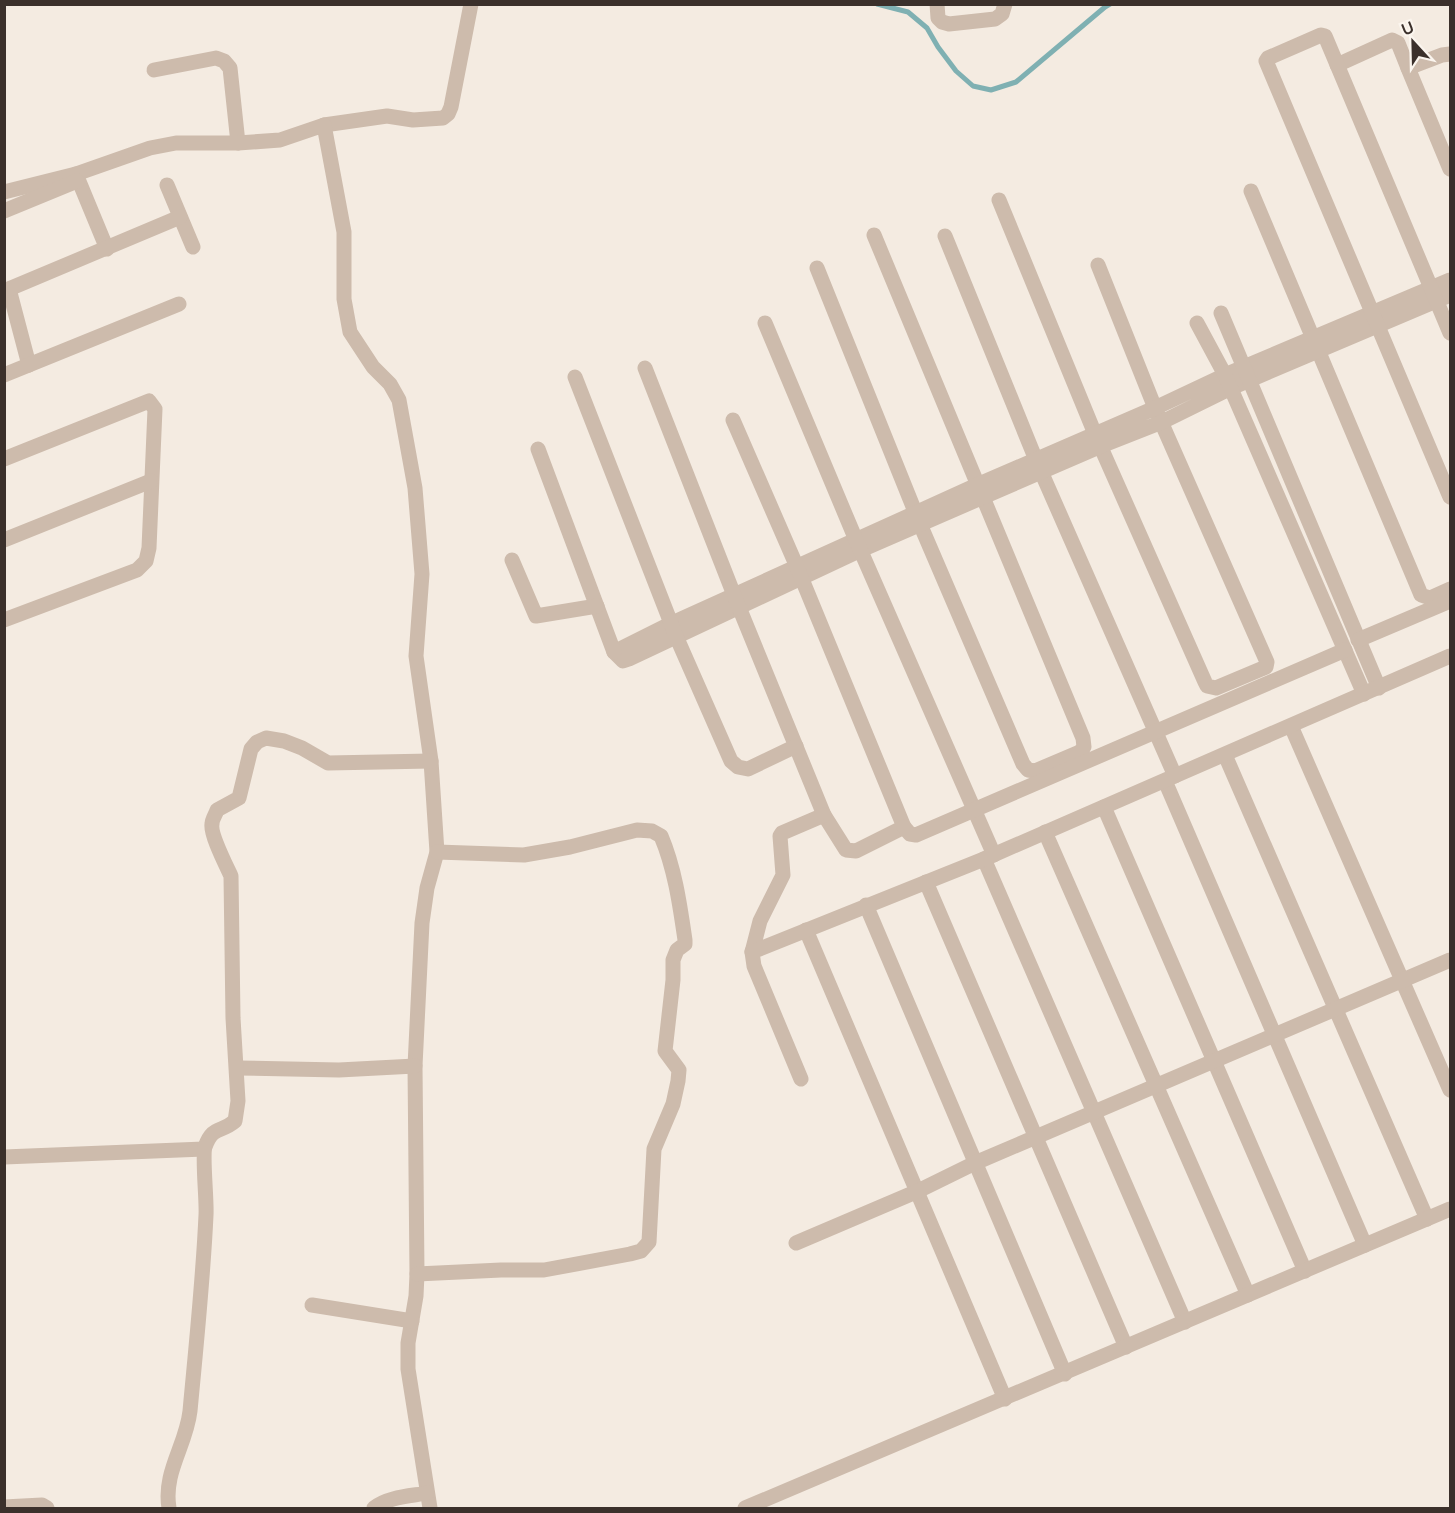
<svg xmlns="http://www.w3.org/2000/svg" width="1455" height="1513" font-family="Mulish,sans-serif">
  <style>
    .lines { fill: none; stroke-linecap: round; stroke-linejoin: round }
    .stream { stroke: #7fb0b2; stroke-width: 5 }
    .minor { stroke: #cdbbac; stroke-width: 15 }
  </style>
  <rect width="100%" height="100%" fill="#f4ebe1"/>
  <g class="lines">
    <path class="stream" d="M877 4 908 12 927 28 938 47 956 71 973 86 991 90 1016 82 1105 7 1110 4"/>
    <g class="minor">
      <path d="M937 4 938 18 942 22 949 24 995 19 1002 14 1005 4"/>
      <path d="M1450 54 1442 55 1408 68 1450 169"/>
      <path d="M1337 65 1392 40 1398 43 1408 68"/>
      <path d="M154 70 216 58 224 61 230 68 238 143"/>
      <path d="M324 125 387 116 413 120 443 118 448 114 451 107 471 4"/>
      <path d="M76 174 107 249"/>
      <path d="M167 185 193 247"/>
      <path d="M1251 191 1419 590 1421 595 1430 598 1450 589"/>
      <path d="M4 192 76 174 150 148 176 143H238L280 140 324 125 344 232V299L350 332 373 367 390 384 399 400 415 488 422 574 416 656 431 761 437 852 427 888 422 923 415 1066 417 1274 416 1296 408 1343V1369L430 1508"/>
      <path d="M999 200 1095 434 1205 682 1207 686 1216 688 1266 667 1267 662 1155 408 1098 265"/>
      <path d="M4 211 77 181"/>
      <path d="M945 236 1036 460 1175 776"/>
      <path d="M817 268 920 524 1023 764 1028 770 1035 771 1080 752 1084 747 1083 738 874 235"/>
      <path d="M1450 280 1225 375 1155 408 977 485 672 623 614 652 623 661 629 659 861 550 1101 446 1162 422 1231 388 1450 295"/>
      <path d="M9 289 29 365"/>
      <path d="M4 291 180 217"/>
      <path d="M1221 313 1379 688"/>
      <path d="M765 323 856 540 994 855"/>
      <path d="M1197 323 1225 375 1364 694"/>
      <path d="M1450 333 1325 36 1321 35 1268 58 1266 61 1450 497"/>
      <path d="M645 368 734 595 824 815 846 850 856 851 904 827 797 567 733 420"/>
      <path d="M4 375 179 304"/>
      <path d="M575 377 676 636 731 761 738 767 748 769 796 746"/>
      <path d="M538 449 614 652"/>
      <path d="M4 459 149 401 155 409 149 548 146 561 137 570 4 620"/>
      <path d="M4 540 151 481"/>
      <path d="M512 560 536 616 597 606"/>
      <path d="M1358 640 1450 601"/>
      <path d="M1291 726 1450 1090"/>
      <path d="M1225 755 1427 1219"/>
      <path d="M1165 781 1365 1245"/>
      <path d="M1104 807 1305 1271"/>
      <path d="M904 827 910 834 916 835 1345 650"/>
      <path d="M1045 832 1248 1295"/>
      <path d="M984 859 1185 1322"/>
      <path d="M926 882 1126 1347"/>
      <path d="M866 905 1065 1374"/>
      <path d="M806 930 1005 1399"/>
      <path d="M752 952 760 921 783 875 780 836 782 833 824 815"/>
      <path d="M237 1068 339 1070 415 1066"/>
      <path d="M801 1079 754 966 752 952 984 859 1450 656"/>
      <path d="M4 1157 204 1149"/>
      <path d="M796 1243 918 1191 975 1163 1450 960"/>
      <path d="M417 1274 501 1270H544L630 1254 641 1251 649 1242 654 1149 673 1104 678 1081 679 1070 665 1051 673 980V960L677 950 685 944V940C680 906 675 869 661 836L652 831 637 830 570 847 524 855 437 852"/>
      <path d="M312 1305 412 1321"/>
      <path d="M4 1507 42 1505 47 1508"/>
      <path d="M169 1508C163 1472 186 1446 190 1411 196 1346 203 1281 206 1215 207 1201 202 1156 205 1147 213 1125 221 1133 235 1121L238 1101 233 1018 231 876C226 865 210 834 212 824 212 819 216 814 217 810L239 798 251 749 257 742 266 738 284 741 302 748 328 763 431 761"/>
      <path d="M374 1508C387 1497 411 1496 427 1493"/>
      <path d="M745 1508 1450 1209"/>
    </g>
  </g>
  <rect width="1455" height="1513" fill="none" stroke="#3b302b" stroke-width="12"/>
  <g transform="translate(1413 42) rotate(338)" stroke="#fbf5ee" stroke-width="4.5" paint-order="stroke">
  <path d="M0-4.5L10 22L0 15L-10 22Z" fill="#3b302b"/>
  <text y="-9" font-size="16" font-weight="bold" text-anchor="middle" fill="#3b302b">U</text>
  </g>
</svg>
